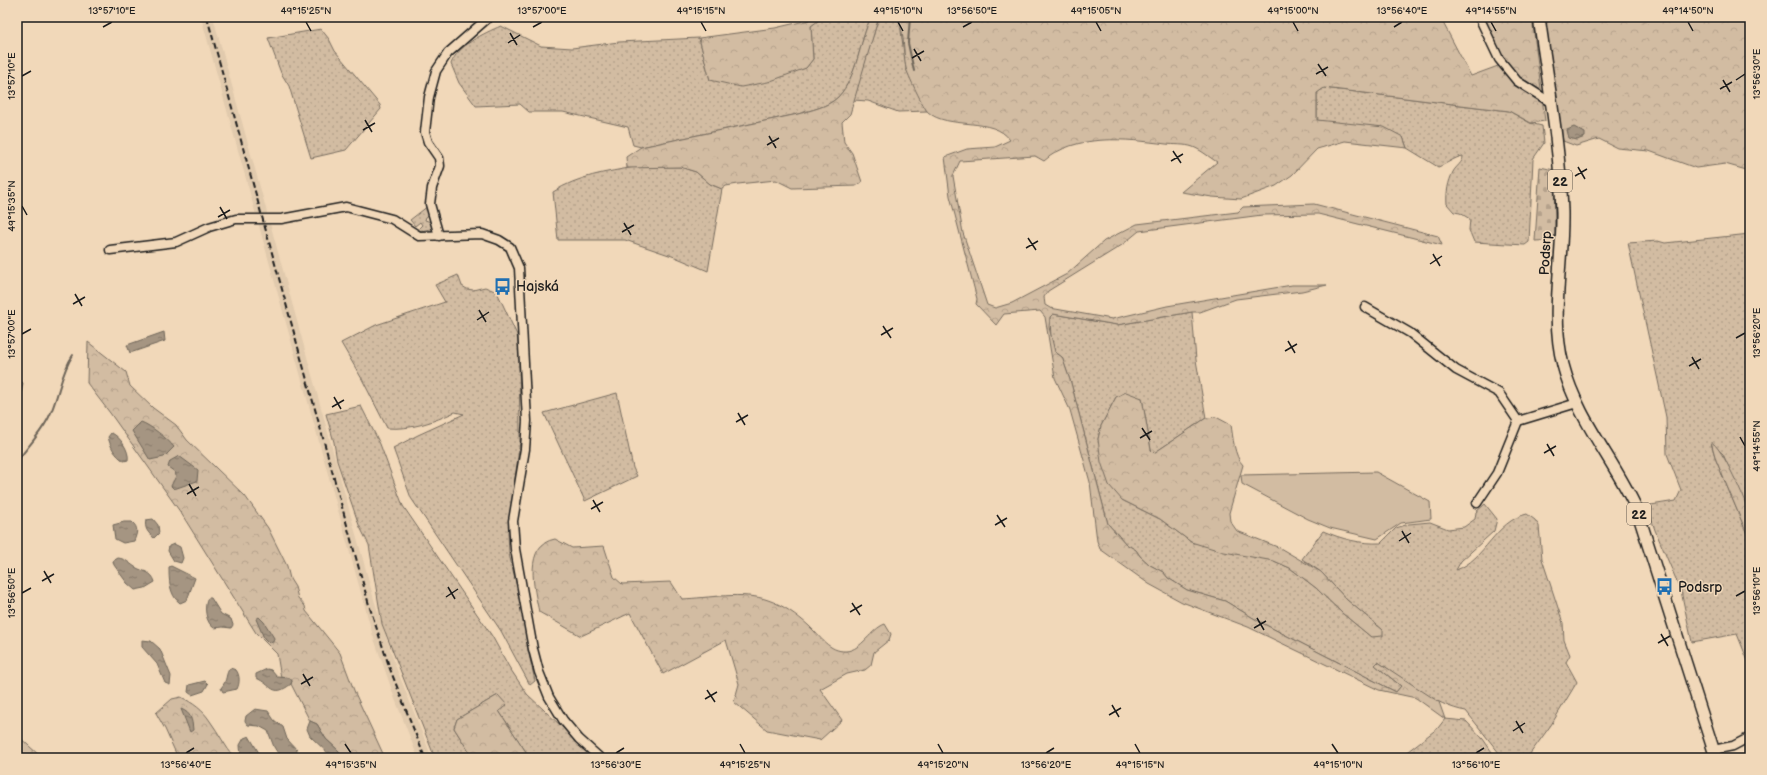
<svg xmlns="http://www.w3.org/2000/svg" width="1767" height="775" font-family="'Balsamiq Sans',sans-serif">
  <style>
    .built { fill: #e1caad }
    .grass { fill: url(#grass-dots); stroke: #776c5f }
    .forest { fill: url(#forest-crowns); stroke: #776c5f }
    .cemetery { fill: url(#cemetery-stones); stroke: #776c5f }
    .garden { fill: #d2bca2; stroke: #776c5f }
    .water { fill: url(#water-ripples); stroke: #6e6559 }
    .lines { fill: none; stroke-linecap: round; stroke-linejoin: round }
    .stream { stroke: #6e6559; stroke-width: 2 }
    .minor-casing { stroke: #1c1c1c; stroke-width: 11 }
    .major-casing { stroke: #1c1c1c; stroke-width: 14 }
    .minor { stroke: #f1d8b9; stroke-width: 8 }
    .major { stroke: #f1d8b9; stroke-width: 11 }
    .rail { stroke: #1c1c1c; stroke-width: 2; stroke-dasharray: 6 3; stroke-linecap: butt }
    .ticks { fill: none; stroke: #1c1c1c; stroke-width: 1.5 }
    .labels { text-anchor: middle; stroke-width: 3; stroke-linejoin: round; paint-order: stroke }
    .shield { fill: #f1d8b9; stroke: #5c544b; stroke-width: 1 }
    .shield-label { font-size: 13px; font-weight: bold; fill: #1c1c1c }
    .street-label { font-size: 14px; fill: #1c1c1c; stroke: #f1d8b9 }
    .poi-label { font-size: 14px; fill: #1c1c1c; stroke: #f1d8b9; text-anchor: start }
    .neatline { fill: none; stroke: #1c1c1c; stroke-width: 1.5 }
    .ticks-label { font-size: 10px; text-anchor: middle; fill: #1c1c1c }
  </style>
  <defs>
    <pattern id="grass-dots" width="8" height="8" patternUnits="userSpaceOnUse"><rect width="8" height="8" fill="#d2bca2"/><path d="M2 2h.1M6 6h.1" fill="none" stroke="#b4a18b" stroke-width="1.8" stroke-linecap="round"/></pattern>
    <pattern id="forest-crowns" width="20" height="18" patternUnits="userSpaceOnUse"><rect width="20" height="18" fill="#d2bca2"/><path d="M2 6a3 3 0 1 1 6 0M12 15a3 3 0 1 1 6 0" fill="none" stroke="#b4a18b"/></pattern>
    <pattern id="cemetery-stones" width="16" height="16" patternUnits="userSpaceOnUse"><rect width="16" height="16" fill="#d2bca2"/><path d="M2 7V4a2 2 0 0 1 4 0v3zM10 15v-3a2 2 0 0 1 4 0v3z" fill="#b4a18b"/></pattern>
    <pattern id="water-ripples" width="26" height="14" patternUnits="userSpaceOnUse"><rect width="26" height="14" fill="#a59582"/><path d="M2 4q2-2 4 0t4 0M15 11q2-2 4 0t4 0" fill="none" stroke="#86796a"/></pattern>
  </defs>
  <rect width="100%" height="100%" fill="#f1d8b9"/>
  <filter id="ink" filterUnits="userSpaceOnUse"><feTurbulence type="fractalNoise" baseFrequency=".025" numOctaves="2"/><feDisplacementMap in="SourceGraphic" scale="8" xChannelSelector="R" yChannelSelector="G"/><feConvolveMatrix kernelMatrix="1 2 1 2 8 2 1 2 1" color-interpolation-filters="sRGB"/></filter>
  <g filter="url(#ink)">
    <path class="built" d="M201 17H213L375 603 396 667 432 758H418L395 699 373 636Z"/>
    <g class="grass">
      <path d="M823 17H871C859 42 858 76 838 97 828 107 811 110 798 114L641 147 633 145 628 127 563 112H529L520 104 476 106 459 83 451 64C457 46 484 33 501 26L541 46 572 48 619 42 699 38 710 80 789 73 806 68 813 59 811 26Z"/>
      <path d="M881 17H896L900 23 906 69 927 111 898 112 868 101 853 100 878 20Z"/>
      <path d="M321 29 329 39 335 51 380 105 381 109 346 150 311 158 289 86 281 73 268 38Z"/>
      <path d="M1324 88 1509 111 1530 123 1542 126 1544 143 1533 159 1529 242 1525 245 1474 242 1469 230 1470 219 1460 213 1454 212 1447 204C1446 193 1448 182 1453 172 1456 166 1463 163 1463 156 1455 157 1447 164 1438 167L1407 148 1403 137 1317 120V93Z"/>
      <path d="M635 167H680L696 172 710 184 722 189 708 271 675 257 625 240H558L553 192C578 176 606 172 635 167Z"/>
      <path d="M428 206 430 214 426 217 425 220 431 222 435 228 421 231 418 229 422 225 420 222 415 226 410 220Z"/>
      <path d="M1750 234V517L1723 454 1711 443 1716 460 1750 541V666L1737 634 1692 642 1681 591 1655 530 1648 509 1651 505 1676 501 1681 490 1667 454 1666 417 1628 243 1658 241 1665 243Z"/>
      <path d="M458 275 462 286 467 289 473 290 485 287 497 292 517 335 519 351 520 441 508 532 509 554 523 611 528 650 535 681 530 685 501 631 411 498 393 448 418 435 464 414 455 412C433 422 411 430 387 428L362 379 341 343 376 325 445 302 435 285Z"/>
      <path d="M1192 312 1196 360 1206 418 1154 453 1151 450 1142 398 1116 397 1101 426 1098 439 1122 500 1160 519 1191 542 1274 561 1290 568 1316 588 1342 613 1371 637 1383 630 1347 600 1321 572 1302 559 1323 531C1342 539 1360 544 1381 543L1396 528 1409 524 1430 522 1448 529 1464 527 1475 519 1476 512 1485 504 1497 519 1494 531 1461 561 1456 570C1485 560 1495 521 1527 514L1535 520 1539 526 1542 559 1563 623 1564 640 1570 655 1566 662 1577 682 1551 725 1527 758H1503L1466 711C1435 706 1404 679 1378 662L1375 665 1401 686 1396 692 1260 622 1225 601 1187 590 1168 578 1163 572 1150 565 1140 556 1136 550 1126 544 1108 524 1071 383 1062 357 1055 352 1051 339 1050 317 1053 314 1117 325Z"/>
      <path d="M17 377 23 383 17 415Z"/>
      <path d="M617 393 633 468 637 476 585 501 544 413Z"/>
      <path d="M361 406 380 444 403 506 492 636 509 667 527 694 595 758H530L499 711 498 695 457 719 454 728 473 758H435L382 624 369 545 359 525 337 461 334 442 326 414Z"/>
      <path d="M1445 719 1466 721 1483 739 1496 758H1399L1438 728Z"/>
    </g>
    <g class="forest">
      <path d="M812 17H823L811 26 813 59 806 68 768 82 741 87 710 80 699 38 775 28 809 20Z"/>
      <path d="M871 17H881L878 20 850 114 842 122 844 142 852 153 862 182 856 186 792 188 776 180 738 184 726 186 722 189 710 184 696 172 680 167 627 168 626 157 641 147 798 114C811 110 828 107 838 97 858 76 859 42 871 17Z"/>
      <path d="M896 17H1440L1471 76 1498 66 1475 17H1532L1545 121 1531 123 1509 111 1324 88 1317 93V120L1384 127 1403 137 1407 148 1345 141 1317 149 1292 175 1276 186 1241 199 1212 197 1181 192 1217 162C1209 157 1201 150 1193 147 1185 144 1174 145 1166 144 1127 139 1075 133 1044 161L1035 156 960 161 953 176 963 233 987 305 995 308 1012 303 1067 274 1104 241 1137 224 1238 212 1243 207 1314 204 1438 236 1442 245 1318 214 1262 215 1139 231 1122 245 1048 291 1044 297 1045 305 1050 308 1112 319 1167 306 1292 285H1327L1302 291 1236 299 1200 312H1192L1117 325 1053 314 1050 317 1049 327 1055 352 1062 357 1071 383 1108 524 1126 544 1136 550 1140 556 1150 565 1163 572 1168 578 1187 590 1225 601 1260 622 1396 692 1401 686 1375 665 1378 662 1439 702 1445 719 1416 698 1379 690 1248 627 1182 602 1149 584 1100 549 1097 541 1090 482 1070 410 1055 378 1045 317 1040 311 1004 314 996 325 976 304 977 299 950 196 945 157 967 149 995 147 1010 140C994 116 947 130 928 112 924 109 907 73 906 68 903 55 905 26 896 17Z"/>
      <path d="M1545 17H1750V171L1725 164 1696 168 1649 151 1617 148 1599 139 1576 146 1563 141Z"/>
      <path d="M88 342 126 372 130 386 153 408 176 425 187 440 245 496 268 528 287 566 290 579 295 587 298 598 305 606 306 611 340 653 355 693 385 758H343L339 751 326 739 317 724 310 721 291 684 292 681 287 677 281 678 277 654 256 633 181 513 110 413 87 383Z"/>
      <path d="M1126 392 1142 398 1151 450 1154 453 1206 418 1216 417 1231 425C1233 437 1234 456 1243 465L1229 513 1230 521 1237 531 1280 548 1321 572 1347 600 1383 630V636L1371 637 1342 613 1316 588 1290 568 1274 561 1224 552 1191 542 1160 519 1122 500 1109 485 1101 462 1098 439 1101 426 1116 397Z"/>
      <path d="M1711 442C1722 446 1746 502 1750 516 1752 523 1750 533 1750 541L1716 460Z"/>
      <path d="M555 539 572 548 604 546 614 577 622 584 671 582 682 599C708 598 743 591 768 600 783 605 797 615 809 626 820 636 829 652 846 651 862 650 871 629 885 624L891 634 889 640 874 652 871 665 865 670 847 674 820 689 842 720 820 740 767 730 734 702 739 684 726 640 663 674 630 613 581 636 539 612C534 588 523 545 555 539Z"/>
      <path d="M498 695 507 705 499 711 530 758H473L454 728 457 719Z"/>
      <path d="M181 697C193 703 203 710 210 721 219 733 225 747 235 758H178L165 729 156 713 172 699Z"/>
      <path d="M17 735 40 756 42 758H21L17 754Z"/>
    </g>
    <path class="cemetery" d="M1540 167 1554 170 1555 240 1535 241Z"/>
    <path class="garden" d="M1376 472 1430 502 1431 519 1401 523 1377 539 1330 528 1308 519 1242 484 1241 475Z"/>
    <g class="water">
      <path d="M1574 127 1585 133V137L1577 140 1569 138 1567 130Z"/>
      <path d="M164 332 165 341 130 353 127 345Z"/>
      <path d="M141 422C150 425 168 439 174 447L164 457 150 460 132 431Z"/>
      <path d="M111 433C119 435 130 451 128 460L124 461C115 455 111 448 108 437Z"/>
      <path d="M179 456 198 470 197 481 174 489 171 486 176 476 175 472 168 467 170 461Z"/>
      <path d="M153 519 158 525 159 533 154 538C148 533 144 528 146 520Z"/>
      <path d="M124 522H132C139 528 137 533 134 541L123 543 115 539 113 525Z"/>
      <path d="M174 544 180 547 183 558 181 563 174 561 168 551 169 546Z"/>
      <path d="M118 558C126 559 129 563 135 567 143 572 152 571 155 582L145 588 135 590 127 583 114 565 113 561Z"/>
      <path d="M171 566 195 578 187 600 180 603C169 595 169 579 169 567Z"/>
      <path d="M208 598H211L221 614 231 619 233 625 231 628 223 627 214 628C206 623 203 607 208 598Z"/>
      <path d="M259 617 264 622 274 638 273 642 269 643 264 638 256 619Z"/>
      <path d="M142 640 151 641 160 649 171 676 170 685 165 683 157 664 142 647Z"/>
      <path d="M230 668 236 670C240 675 240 683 237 689L223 692 221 688C228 680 225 674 230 668Z"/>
      <path d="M267 669 271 670 277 677 290 678 292 681 291 684C272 699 272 684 256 678V674Z"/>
      <path d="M205 681 208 684 204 691 192 695 188 692 189 685Z"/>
      <path d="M181 709C191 713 192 719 193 730L190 732Z"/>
      <path d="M255 709 268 711 274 720 283 727 287 739 297 750 296 758H281L274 747 268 731 259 726 248 725 245 721 246 716Z"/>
      <path d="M310 721 317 724 326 739 339 751 342 758H333L310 736 307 729Z"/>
      <path d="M249 736 262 758H241L240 745 244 738Z"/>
    </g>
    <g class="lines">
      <g class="stream">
        <path d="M910 17 908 43 914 71"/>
        <path d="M17 461C27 448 40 434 48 419 59 398 60 374 73 355"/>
      </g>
      <defs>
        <g id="minor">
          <path d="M1479 17 1499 59 1517 81 1550 102"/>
          <path d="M439 236 430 204 432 188 440 166 439 158 428 142 425 132 429 97 436 71 448 53 489 17"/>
          <path d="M110 250 176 242 209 227 236 219H281L346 207 392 219 419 236 482 234 499 240 510 247 519 268 527 421 525 449 513 521 515 549 533 649 539 672 549 697 563 720 579 739 600 758"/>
          <path d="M1365 307 1410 333 1456 370 1499 393 1518 421 1577 403"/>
          <path d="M1477 503 1497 473 1518 421"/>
          <path d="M1713 750 1733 746 1750 737"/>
        </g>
        <path id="major" d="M1539 17C1548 82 1560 147 1562 212 1563 263 1550 315 1563 365 1577 419 1615 461 1637 510L1716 758"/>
      </defs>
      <use href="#minor" class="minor-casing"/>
      <use href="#major" class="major-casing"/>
      <use href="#minor" class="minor"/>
      <use href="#major" class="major"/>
      <path class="rail" d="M207 17 369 605 390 669 425 758"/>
    </g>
  </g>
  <path class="ticks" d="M306 22 311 31M701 22 706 31M898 22 903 31M1096 22 1101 31M1293 22 1298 31M1491 22 1496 31M1688 22 1693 31M103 27 112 22M533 27 542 22M963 27 972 22M1394 27 1402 22M510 33 517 45M508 43 520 35M914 49 921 61M912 58 924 51M1318 64 1326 76M1316 74 1328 67M22 76 31 71M1723 80 1730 92M1736 80 1745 74M1720 89 1732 82M365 120 372 132M363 130 375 123M769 136 776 148M767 145 779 138M1173 151 1181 163M1171 161 1183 154M1578 167 1585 179M1575 176 1587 169M22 206 27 215M220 207 227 219M218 217 230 210M624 223 631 235M622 232 634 225M1028 238 1036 250M1026 248 1038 241M1433 254 1440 266M1430 264 1442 256M75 294 82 306M73 304 85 297M479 310 486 322M477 320 489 312M883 326 891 338M22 334 31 329M881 335 893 328M1736 338 1745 333M1288 341 1295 353M1285 351 1297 344M1692 357 1699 369M1689 366 1701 359M334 397 341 409M332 407 344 400M738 413 745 425M736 422 748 415M1142 428 1150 440M1740 437 1745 446M1140 438 1152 431M1547 444 1554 456M1544 453 1556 446M189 484 196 496M187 494 199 487M593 500 600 512M591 509 603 502M997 515 1005 527M995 525 1007 518M1402 531 1409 543M1399 541 1411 533M44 571 51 583M42 581 54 574M448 587 455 599M22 593 31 588M1736 596 1745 591M446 597 458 589M852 603 860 615M850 612 862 605M1257 618 1264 630M1254 628 1266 621M1661 634 1668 646M1658 643 1670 636M303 674 310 686M301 684 313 677M707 690 715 702M705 699 717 692M1112 705 1119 717M1109 715 1121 708M1516 721 1523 733M1513 731 1525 723M345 744 351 753M740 744 745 753M938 744 943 753M1135 744 1140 753M1332 744 1338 753M186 753 194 748M616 753 624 748M1046 753 1054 748M1476 753 1484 748"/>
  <defs>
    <symbol id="bus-bare" viewBox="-9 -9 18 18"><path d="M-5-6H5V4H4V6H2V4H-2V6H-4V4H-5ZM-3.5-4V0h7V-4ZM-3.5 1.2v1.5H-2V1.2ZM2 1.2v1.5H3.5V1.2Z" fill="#1f6fb2" stroke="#f1d8b9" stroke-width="2.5" paint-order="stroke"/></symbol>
  </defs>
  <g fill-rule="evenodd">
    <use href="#bus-bare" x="490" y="274" width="25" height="25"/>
    <use href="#bus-bare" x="1652" y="574" width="25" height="25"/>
  </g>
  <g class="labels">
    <g class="shield">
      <rect x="1548" y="170" width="24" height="22" rx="3"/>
      <rect x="1627" y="503" width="24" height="22" rx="3"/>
    </g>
    <g class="shield-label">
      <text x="1560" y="186">22</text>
      <text x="1639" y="519">22</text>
    </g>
    <g class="street-label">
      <text transform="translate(1545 253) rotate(-87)" y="5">Podsrp</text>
    </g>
    <g class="poi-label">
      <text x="516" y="291">Hajská</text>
      <text x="1678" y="592">Podsrp</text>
    </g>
  </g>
  <rect width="1767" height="775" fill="none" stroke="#f1d8b9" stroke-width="44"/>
  <rect x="22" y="22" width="1723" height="731" class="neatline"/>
  <g class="ticks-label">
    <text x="112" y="14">13°57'10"E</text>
    <text x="306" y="14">49°15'25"N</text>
    <text x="542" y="14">13°57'00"E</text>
    <text x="701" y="14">49°15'15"N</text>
    <text x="898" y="14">49°15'10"N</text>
    <text x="972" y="14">13°56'50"E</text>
    <text x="1096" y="14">49°15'05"N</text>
    <text x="1293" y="14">49°15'00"N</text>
    <text x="1402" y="14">13°56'40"E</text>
    <text x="1491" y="14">49°14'55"N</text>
    <text x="1688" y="14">49°14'50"N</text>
    <text transform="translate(1756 74) rotate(-90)" y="4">13°56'30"E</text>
    <text transform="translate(11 76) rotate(-90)" y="4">13°57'10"E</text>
    <text transform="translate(11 206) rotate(-90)" y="4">49°15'35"N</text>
    <text transform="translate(1756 333) rotate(-90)" y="4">13°56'20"E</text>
    <text transform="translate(11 334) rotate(-90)" y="4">13°57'00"E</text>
    <text transform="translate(1756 446) rotate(-90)" y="4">49°14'55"N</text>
    <text transform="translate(1756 591) rotate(-90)" y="4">13°56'10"E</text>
    <text transform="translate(11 593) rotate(-90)" y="4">13°56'50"E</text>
    <text x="186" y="768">13°56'40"E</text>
    <text x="351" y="768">49°15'35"N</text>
    <text x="616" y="768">13°56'30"E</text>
    <text x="745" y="768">49°15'25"N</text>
    <text x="943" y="768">49°15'20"N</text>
    <text x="1046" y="768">13°56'20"E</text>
    <text x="1140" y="768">49°15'15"N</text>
    <text x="1338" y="768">49°15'10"N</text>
    <text x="1476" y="768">13°56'10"E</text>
  </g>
</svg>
